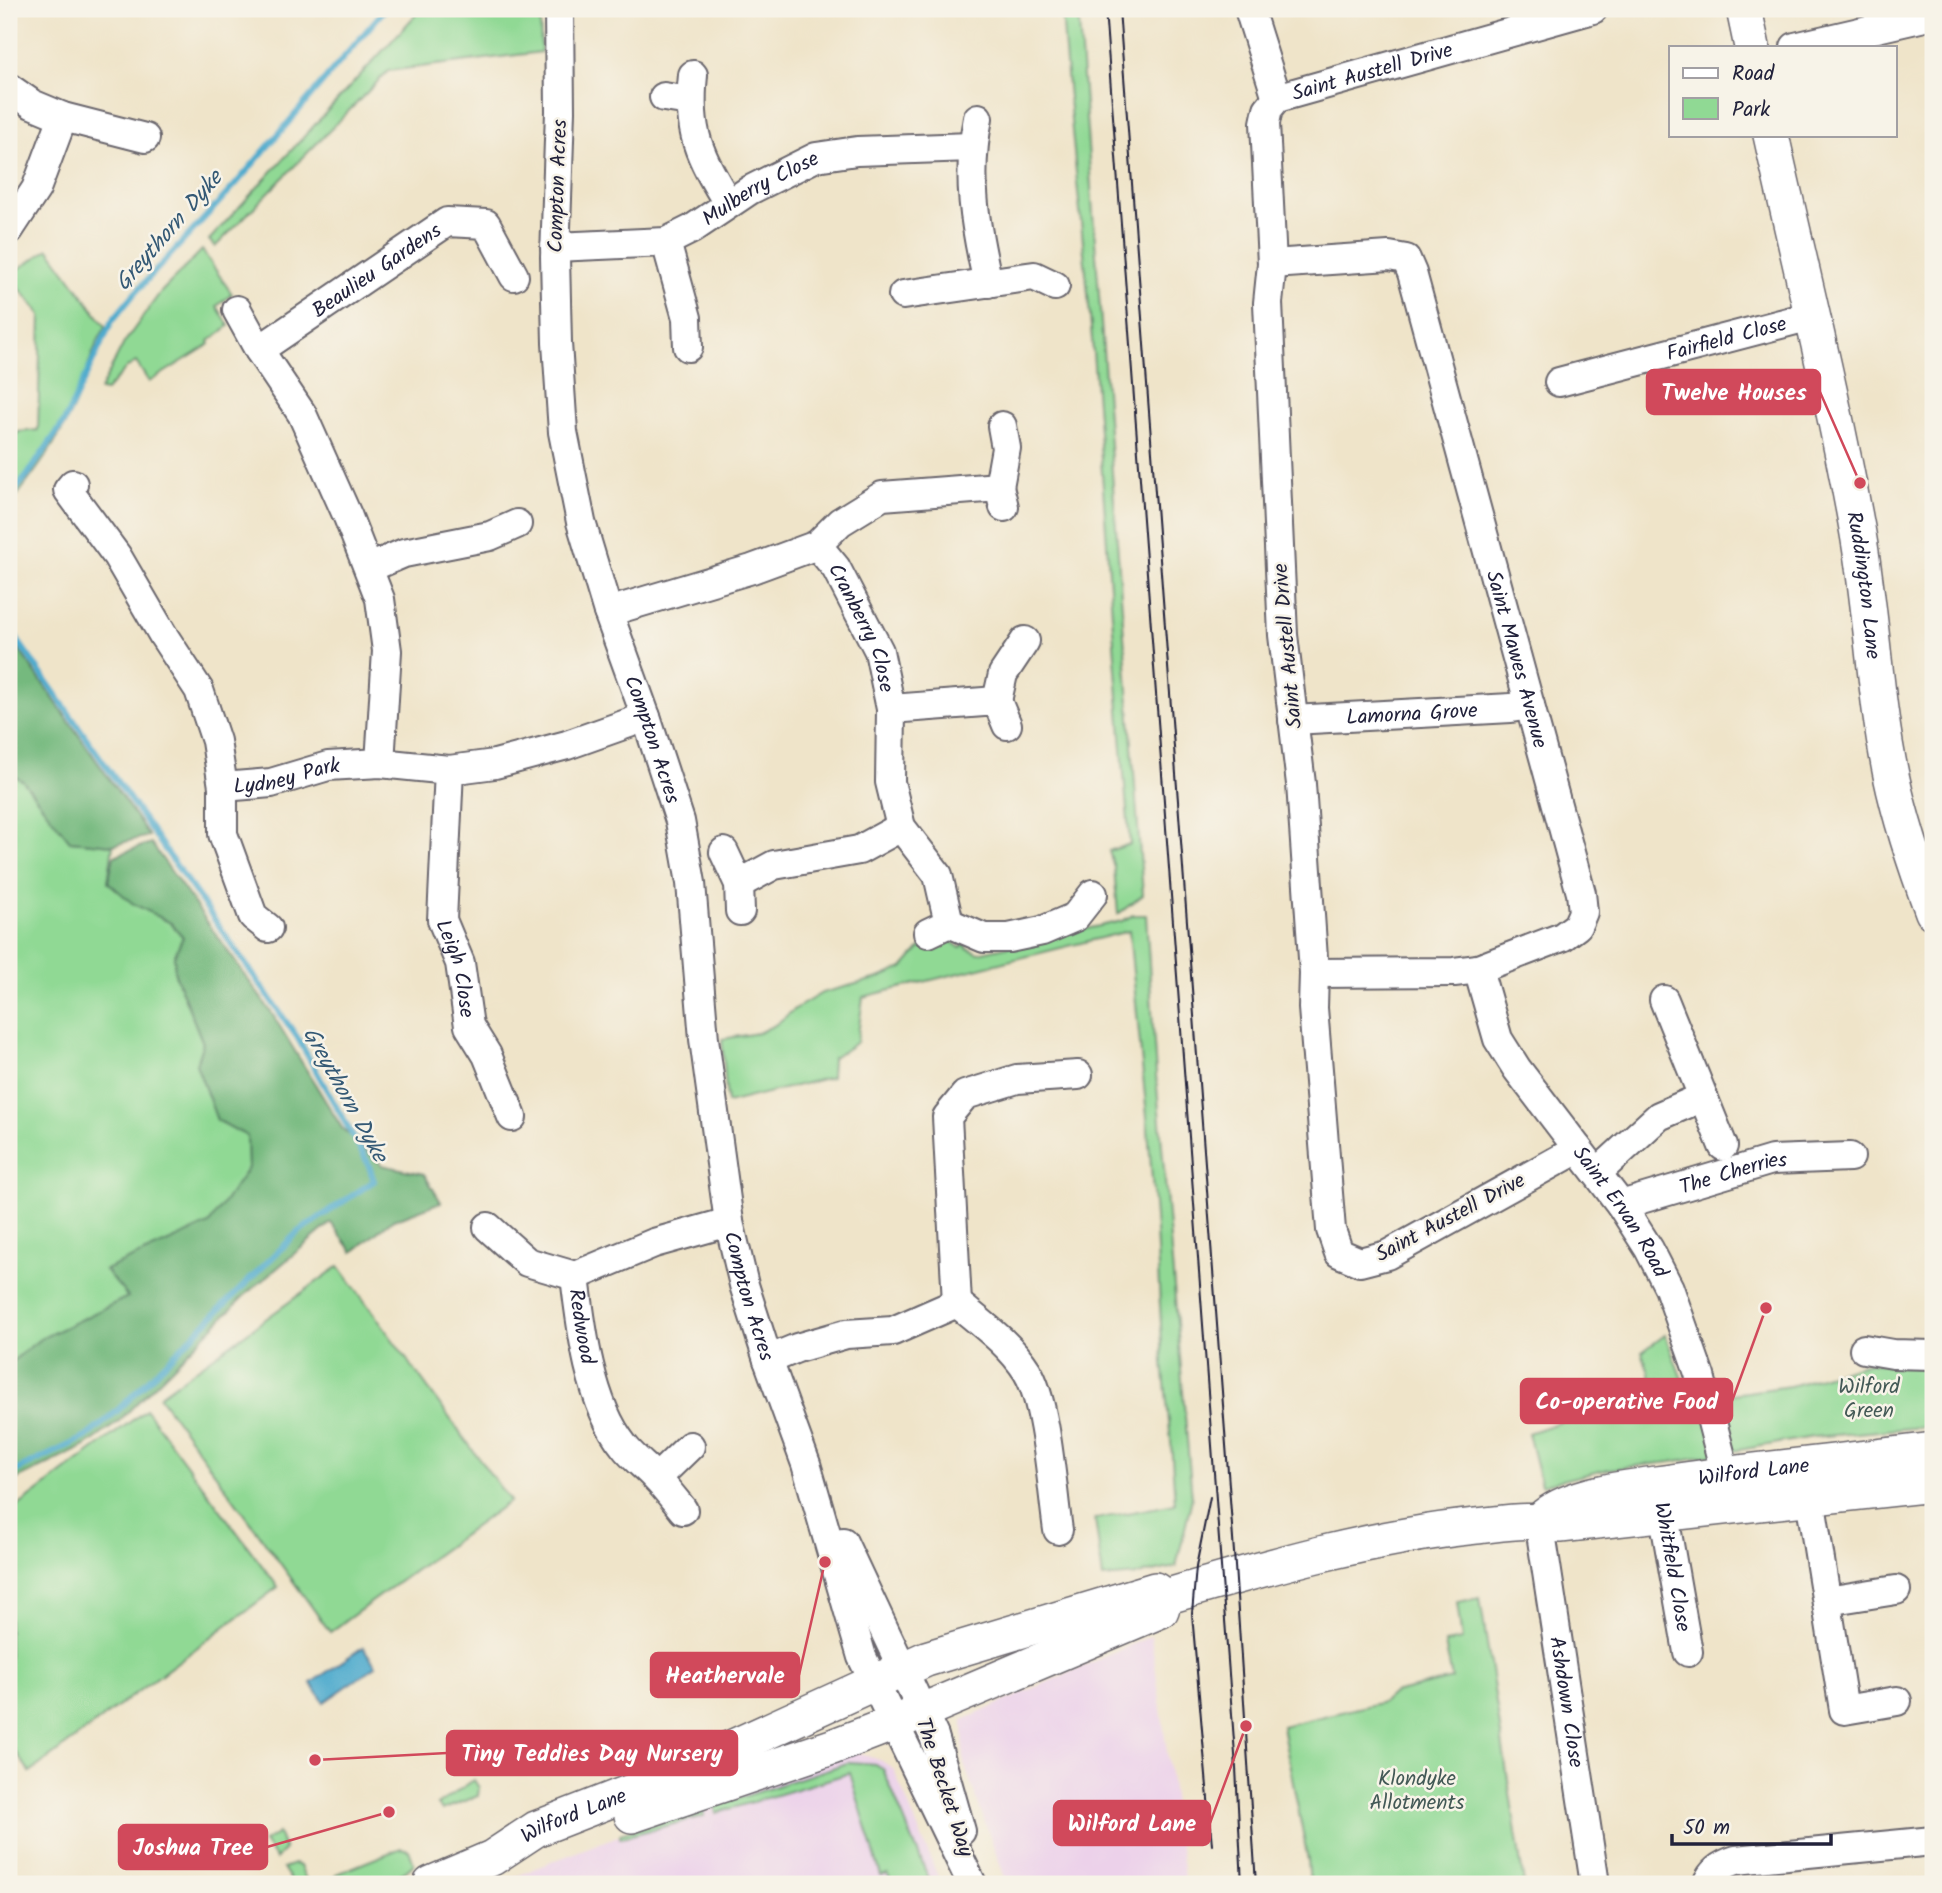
<svg xmlns="http://www.w3.org/2000/svg" width="1942" height="1893" font-family="Kalam,sans-serif">
  <style>
    .built { fill: #ecd1ea }
    .green { fill: #90d994; stroke: #597e68; stroke-width: 2 }
    .forest { fill: #74b97e; stroke: #4b6e5c; stroke-width: 2 }
    .water { fill: #4fabcd; stroke: #386684; stroke-width: 2 }
    .lines { fill: none; stroke-linecap: round; stroke-linejoin: round }
    .stream { stroke: #4fabcd; stroke-width: 6 }
    .minor-casing { stroke: #6a666d; stroke-width: 32 }
    .major-casing { stroke: #6a666d; stroke-width: 38 }
    .minor { stroke: #fff; stroke-width: 28 }
    .major { stroke: #fff; stroke-width: 35 }
    .tram { stroke: #22223b; stroke-width: 2 }
    .labels { text-anchor: middle; stroke-width: 5; stroke-linejoin: round; paint-order: stroke }
    .street-label { font-size: 21px; fill: #22223b; stroke: #f7f3e8 }
    .park-label { font-size: 21px; fill: #435956; stroke: #f7f3e8 }
    .water-label { font-size: 23px; font-style: italic; fill: #345975; stroke: #f7f3e8 }
    .leader { fill: none; stroke: #d1495b; stroke-width: 2.5 }
    .callout-dot { fill: #d1495b; stroke: #f7f3e8; stroke-width: 2.5 }
    .callout { fill: #d1495b; stroke: #d1495b; stroke-width: 2.5 }
    .callout-label { font-size: 23px; text-anchor: middle; font-weight: bold; fill: #fff }
  </style>
  <rect width="100%" height="100%" fill="#f7f3e8"/>
  <filter id="ink" filterUnits="userSpaceOnUse"><feTurbulence type="fractalNoise" baseFrequency=".0143" numOctaves="2"/><feDisplacementMap in="SourceGraphic" scale="14" xChannelSelector="R" yChannelSelector="G"/><feConvolveMatrix kernelMatrix="1 2 1 2 8 2 1 2 1" color-interpolation-filters="sRGB"/></filter>
  <filter id="wash" filterUnits="userSpaceOnUse"><feTurbulence type="fractalNoise" baseFrequency=".00686" numOctaves="4" result="noise"/><feDisplacementMap in="SourceGraphic" scale="28" xChannelSelector="R" yChannelSelector="G"/><feGaussianBlur stdDeviation="1.57" result="paint"/><feColorMatrix in="noise" values="0 0 0 0 0 0 0 0 0 0 0 0 0 0 0 0 0 1.4 0 .05"/><feComposite in="paint" operator="in"/></filter>
  <g filter="url(#wash)">
    <rect width="100%" height="100%" fill="#efe4c9"/>
    <g class="built">
      <path d="M1151 1636 1185 1884H1007L964 1764 963 1720Z"/>
      <path d="M854 1751 882 1761 894 1770 941 1884H512L510 1879 556 1860 754 1783Z"/>
    </g>
    <g class="green">
      <path d="M421 9H540L541 52 388 71 215 247 209 240Z"/>
      <path d="M1062 9H1078L1143 895 1118 914 1114 868 1109 851 1130 844C1115 680 1106 516 1093 352 1084 237 1069 123 1062 9Z"/>
      <path d="M49 249 106 327C90 350 86 380 74 406 59 440 38 468 16 497 3 475 9 454 18 432L38 430 41 315 9 275Z"/>
      <path d="M202 250 232 294 217 306 229 326 209 341 210 344 149 382 136 362 126 368 106 391 100 390 124 343 160 293Z"/>
      <path d="M9 773 23 781 70 841 113 845 108 882 136 905 171 923 183 937 174 956 175 974 203 1043 196 1064 217 1120 247 1136 248 1168 209 1224 106 1270 128 1297 40 1339 9 1364Z"/>
      <path d="M1133 915H1146L1156 1075 1192 1498 1176 1567 1138 1575 1103 1578 1095 1519 1175 1504 1171 1442 1163 1363 1156 1230 1147 1117 1129 931 863 997 857 1042 832 1059 831 1077 727 1103 722 1039 758 1033 775 1025 795 1009 822 993 879 978 903 968 923 945 946 937 960 948 965 944 967 948 978 953 1122 921Z"/>
      <path d="M339 1266 510 1501 330 1632 159 1396Z"/>
      <path d="M1665 1335 1690 1400 1790 1386 1868 1363 1933 1369V1426L1813 1437 1671 1462 1609 1469 1541 1485 1528 1433 1581 1415 1584 1423 1658 1399 1642 1352Z"/>
      <path d="M146 1410 278 1587 30 1772 9 1743V1513Z"/>
      <path d="M1480 1598 1524 1884H1310L1308 1860 1282 1726 1383 1702 1393 1693 1452 1679 1445 1643 1462 1640 1457 1602Z"/>
      <path d="M850 1762 876 1764 883 1769 931 1884H891L888 1874 881 1876 850 1773 716 1813 715 1806Z"/>
      <path d="M474 1780 479 1788 478 1796 442 1810 437 1805Z"/>
      <path d="M703 1809 704 1816 620 1838V1834Z"/>
      <path d="M278 1833 285 1850 276 1859 264 1842Z"/>
      <path d="M401 1848 409 1850 414 1864C390 1889 362 1884 330 1884L336 1874Z"/>
      <path d="M294 1864 300 1866 308 1884H289L292 1882 283 1868Z"/>
    </g>
    <g class="forest">
      <path d="M9 635 149 836 113 845 70 841 23 781 9 773Z"/>
      <path d="M151 843 271 1012 342 1128 382 1165 424 1174 441 1202 391 1221 353 1252 331 1223 244 1296 117 1423 86 1446 9 1483V1364L40 1339 128 1297 105 1270 209 1224 248 1168 247 1136 217 1120 196 1064 203 1043 175 974 174 956 183 937 171 923 132 903 108 882 114 856Z"/>
    </g>
    <path class="water" d="M363 1647 376 1666 324 1702 311 1683Z"/>
    <g class="lines">
      <g class="stream">
        <path d="M9 497 27 476 64 422 112 321 134 294 235 185 385 9"/>
        <path d="M9 626 16 638 9 634"/>
        <path d="M9 1474 86 1437 116 1412 298 1232 374 1181 368 1163 297 1037 16 638"/>
      </g>
    </g>
  </g>
  <g filter="url(#ink)">
    <g class="lines">
      <defs>
        <g id="minor">
          <path id="s1" d="M559 9 560 111 555 257 557 343 563 432 581 522 608 612 646 717 680 821 691 883 704 1039 729 1222 744 1285 768 1360 806 1464 862 1657 972 1884"/>
          <path d="M1249 9 1277 98"/>
          <path d="M1795 47 1933 15"/>
          <path d="M693 75C687 132 699 155 728 203"/>
          <path d="M9 88 32 104 63 117 145 138"/>
          <path d="M664 97 690 101"/>
          <path d="M978 118C966 177 975 226 988 283"/>
          <path d="M9 230 36 189 63 117"/>
          <path d="M666 242 687 318 688 347"/>
          <path id="s2" d="M555 247 666 242 692 229 750 190 816 157 857 151 972 147"/>
          <path id="s3" d="M1272 264 1389 256 1406 259 1412 273 1581 893 1583 912 1577 926 1562 937 1478 969 1454 972 1314 973"/>
          <path d="M903 295 1034 276 1055 286"/>
          <path d="M237 310 259 350 302 414 348 517 380 599 387 651 380 763"/>
          <path id="s4" d="M259 350 447 222 486 224 514 276"/>
          <path id="s5" d="M1559 382 1811 316"/>
          <path d="M73 484 68 490 117 556 163 635 199 690 216 741 223 787V834L253 916 268 928"/>
          <path d="M999 487 1006 448 1002 426"/>
          <path d="M817 545 840 522 882 496 999 487 1004 507"/>
          <path d="M369 568 404 553 490 536 517 524"/>
          <path id="s6" d="M608 612 752 569 817 545 836 568 879 651 891 709 890 782 901 827 938 875 949 923 928 933"/>
          <path d="M997 701 1003 674 1025 641"/>
          <path d="M891 709 997 701 1007 725"/>
          <path id="s7" d="M1293 720 1511 708 1530 705"/>
          <path id="s8" d="M449 770 442 920 460 963 469 1026 487 1055 512 1117"/>
          <path id="s9" d="M223 787 271 783 328 766 380 763 449 770 495 764 567 745 646 717"/>
          <path d="M724 852 739 884 740 911"/>
          <path d="M739 884 774 865 859 850 901 827"/>
          <path d="M949 923 984 938H1009L1042 931 1075 917 1093 894"/>
          <path id="s10" d="M1478 969 1498 1039 1517 1069 1621 1205 1649 1249 1669 1288 1700 1376 1731 1495"/>
          <path d="M1664 1000 1723 1146"/>
          <path id="s11" d="M1578 1149 1387 1255 1360 1262 1339 1253 1331 1230 1313 1008 1314 973 1301 784 1283 635 1268 303 1272 264 1265 123 1268 109 1277 98 1593 9"/>
          <path d="M1597 1173 1659 1116 1703 1097"/>
          <path id="s12" d="M1621 1205 1772 1160 1850 1157"/>
          <path d="M488 1227 527 1262 575 1276"/>
          <path id="s13" d="M575 1276C581 1328 590 1404 624 1446 633 1458 645 1466 655 1477 665 1487 674 1499 683 1510"/>
          <path d="M575 1276 654 1243 729 1222"/>
          <path d="M957 1303 947 1117 965 1095 1017 1079 1078 1075"/>
          <path d="M1864 1349 1893 1354 1933 1355"/>
          <path d="M768 1360 797 1348 846 1334 893 1331 957 1303C982 1324 1009 1343 1027 1371 1047 1403 1052 1490 1058 1530"/>
          <path d="M657 1478 690 1446"/>
          <path d="M1807 1479 1844 1710 1897 1701"/>
          <path id="s14" d="M1660 1493 1688 1652"/>
          <path id="s15" d="M1539 1520 1595 1884"/>
          <path d="M843 1542 934 1736 961 1831"/>
          <path d="M1827 1601 1896 1590"/>
          <path d="M1707 1884C1712 1870 1723 1864 1736 1860L1933 1841"/>
        </g>
        <g id="major">
          <path d="M1744 9 1752 47"/>
          <path id="s16" d="M1771 135C1800 266 1833 396 1857 528 1872 610 1874 694 1891 775 1901 822 1916 867 1933 912"/>
          <path id="s17" d="M1545 1516C1577 1491 1639 1487 1678 1481 1763 1469 1848 1461 1933 1450"/>
          <path d="M1165 1597C1267 1567 1370 1537 1476 1526 1506 1523 1530 1518 1560 1525L1933 1484"/>
          <path d="M632 1815 832 1747 894 1723 1161 1610 1165 1597"/>
          <path id="s18" d="M431 1884 492 1858 536 1829 659 1781 926 1659 1155 1590 1165 1597"/>
        </g>
      </defs>
      <use href="#minor" class="minor-casing"/>
      <use href="#major" class="major-casing"/>
      <use href="#minor" class="minor"/>
      <use href="#major" class="major"/>
      <g class="tram">
        <path d="M1105 9 1236 1768 1242 1884"/>
        <path d="M1119 9 1235 1566 1256 1884"/>
        <path d="M1210 1497 1196 1567 1192 1614 1212 1845"/>
      </g>
    </g>
  </g>
  <g class="labels">
    <g class="street-label">
      <text dy="7" stroke="none"><textPath href="#s11" startOffset="1531">Saint Austell Drive</textPath></text>
      <text transform="translate(557 186) rotate(-88)" y="7">Compton Acres</text>
      <text dy="7" stroke="none"><textPath href="#s2" startOffset="220">Mulberry Close</textPath></text>
      <text dy="7" stroke="none"><textPath href="#s4" startOffset="142">Beaulieu Gardens</textPath></text>
      <text dy="7" stroke="none"><textPath href="#s5" startOffset="173">Fairfield Close</textPath></text>
      <text dy="7" stroke="none"><textPath href="#s16" startOffset="460">Ruddington Lane</textPath></text>
      <text dy="7" stroke="none"><textPath href="#s6" startOffset="315">Cranberry Close</textPath></text>
      <text transform="translate(1287 646) rotate(-95)" y="7">Saint Austell Drive</text>
      <text dy="7" stroke="none"><textPath href="#s3" startOffset="550">Saint Mawes Avenue</textPath></text>
      <text dy="7" stroke="none"><textPath href="#s7" startOffset="119">Lamorna Grove</textPath></text>
      <text dy="7" stroke="none"><textPath href="#s1" startOffset="744">Compton Acres</textPath></text>
      <text dy="7" stroke="none"><textPath href="#s9" startOffset="65">Lydney Park</textPath></text>
      <text dy="7" stroke="none"><textPath href="#s8" startOffset="201">Leigh Close</textPath></text>
      <text dy="7" stroke="none"><textPath href="#s12" startOffset="117">The Cherries</textPath></text>
      <text dy="7" stroke="none"><textPath href="#s10" startOffset="285">Saint Ervan Road</textPath></text>
      <text transform="translate(1450 1217) rotate(-28)" y="7">Saint Austell Drive</text>
      <text dy="7" stroke="none"><textPath href="#s1" startOffset="1311">Compton Acres</textPath></text>
      <text dy="7" stroke="none"><textPath href="#s13" startOffset="51">Redwood</textPath></text>
      <text dy="7" stroke="none"><textPath href="#s17" startOffset="215">Wilford Lane</textPath></text>
      <text dy="7" stroke="none"><textPath href="#s14" startOffset="75">Whitfield Close</textPath></text>
      <text dy="7" stroke="none"><textPath href="#s15" startOffset="184">Ashdown Close</textPath></text>
      <text transform="translate(945 1787) rotate(72)" y="7">The Becket Way</text>
      <text dy="7" stroke="none"><textPath href="#s18" startOffset="159">Wilford Lane</textPath></text>
    </g>
    <g class="park-label">
      <text x="1869" y="1393">Wilford<tspan x="1869" dy="24">Green</tspan></text>
      <text x="1417" y="1785">Klondyke<tspan x="1417" dy="24">Allotments</tspan></text>
    </g>
    <g class="water-label">
      <text transform="translate(168 230) rotate(-49)" y="8">Greythorn Dyke</text>
      <text transform="translate(346 1094) rotate(61)" y="8">Greythorn Dyke</text>
    </g>
  </g>
  <path class="leader" d="M1860 483L1820 392M1766 1308L1732 1401M825 1562L799 1675M315 1760L447 1753M1246 1726L1210 1823M389 1812L267 1847"/>
  <g class="callout-dot">
    <circle cx="1860" cy="483" r="7"/>
    <circle cx="1766" cy="1308" r="7"/>
    <circle cx="825" cy="1562" r="7"/>
    <circle cx="315" cy="1760" r="7"/>
    <circle cx="1246" cy="1726" r="7"/>
    <circle cx="389" cy="1812" r="7"/>
  </g>
  <g class="callout">
    <rect x="1647" y="370" width="173" height="44" rx="7"/>
    <rect x="1521" y="1379" width="211" height="44" rx="7"/>
    <rect x="651" y="1653" width="148" height="44" rx="7"/>
    <rect x="447" y="1731" width="290" height="44" rx="7"/>
    <rect x="1054" y="1801" width="156" height="44" rx="7"/>
    <rect x="119" y="1825" width="148" height="44" rx="7"/>
  </g>
  <g class="callout-label">
    <text x="1734" y="400">Twelve Houses</text>
    <text x="1627" y="1409">Co-operative Food</text>
    <text x="725" y="1683">Heathervale</text>
    <text x="592" y="1761">Tiny Teddies Day Nursery</text>
    <text x="1132" y="1831">Wilford Lane</text>
    <text x="193" y="1855">Joshua Tree</text>
  </g>
  <rect width="1942" height="1893" fill="none" stroke="#f7f3e8" stroke-width="35"/>
  <rect x="1669" y="46" width="228" height="91" fill="#f7f3e8" stroke="#a29fa3" stroke-width="2"/>
  <rect x="1683" y="68" width="35" height="10" fill="#ffffff" stroke="#a29fa3" stroke-width="2"/>
  <text x="1732" y="80" font-size="21" fill="#22223b">Road</text>
  <rect x="1683" y="98" width="35" height="21" fill="#90d994" stroke="#a29fa3" stroke-width="2"/>
  <text x="1732" y="116" font-size="21" fill="#22223b">Park</text>
  <path d="M1672 1834v10h159v-10" fill="none" stroke="#22223b" stroke-width="3.5"/>
  <text x="1683" y="1834" font-size="21" fill="#22223b" stroke="#f7f3e8" stroke-width="5" paint-order="stroke">50 m</text>
</svg>
